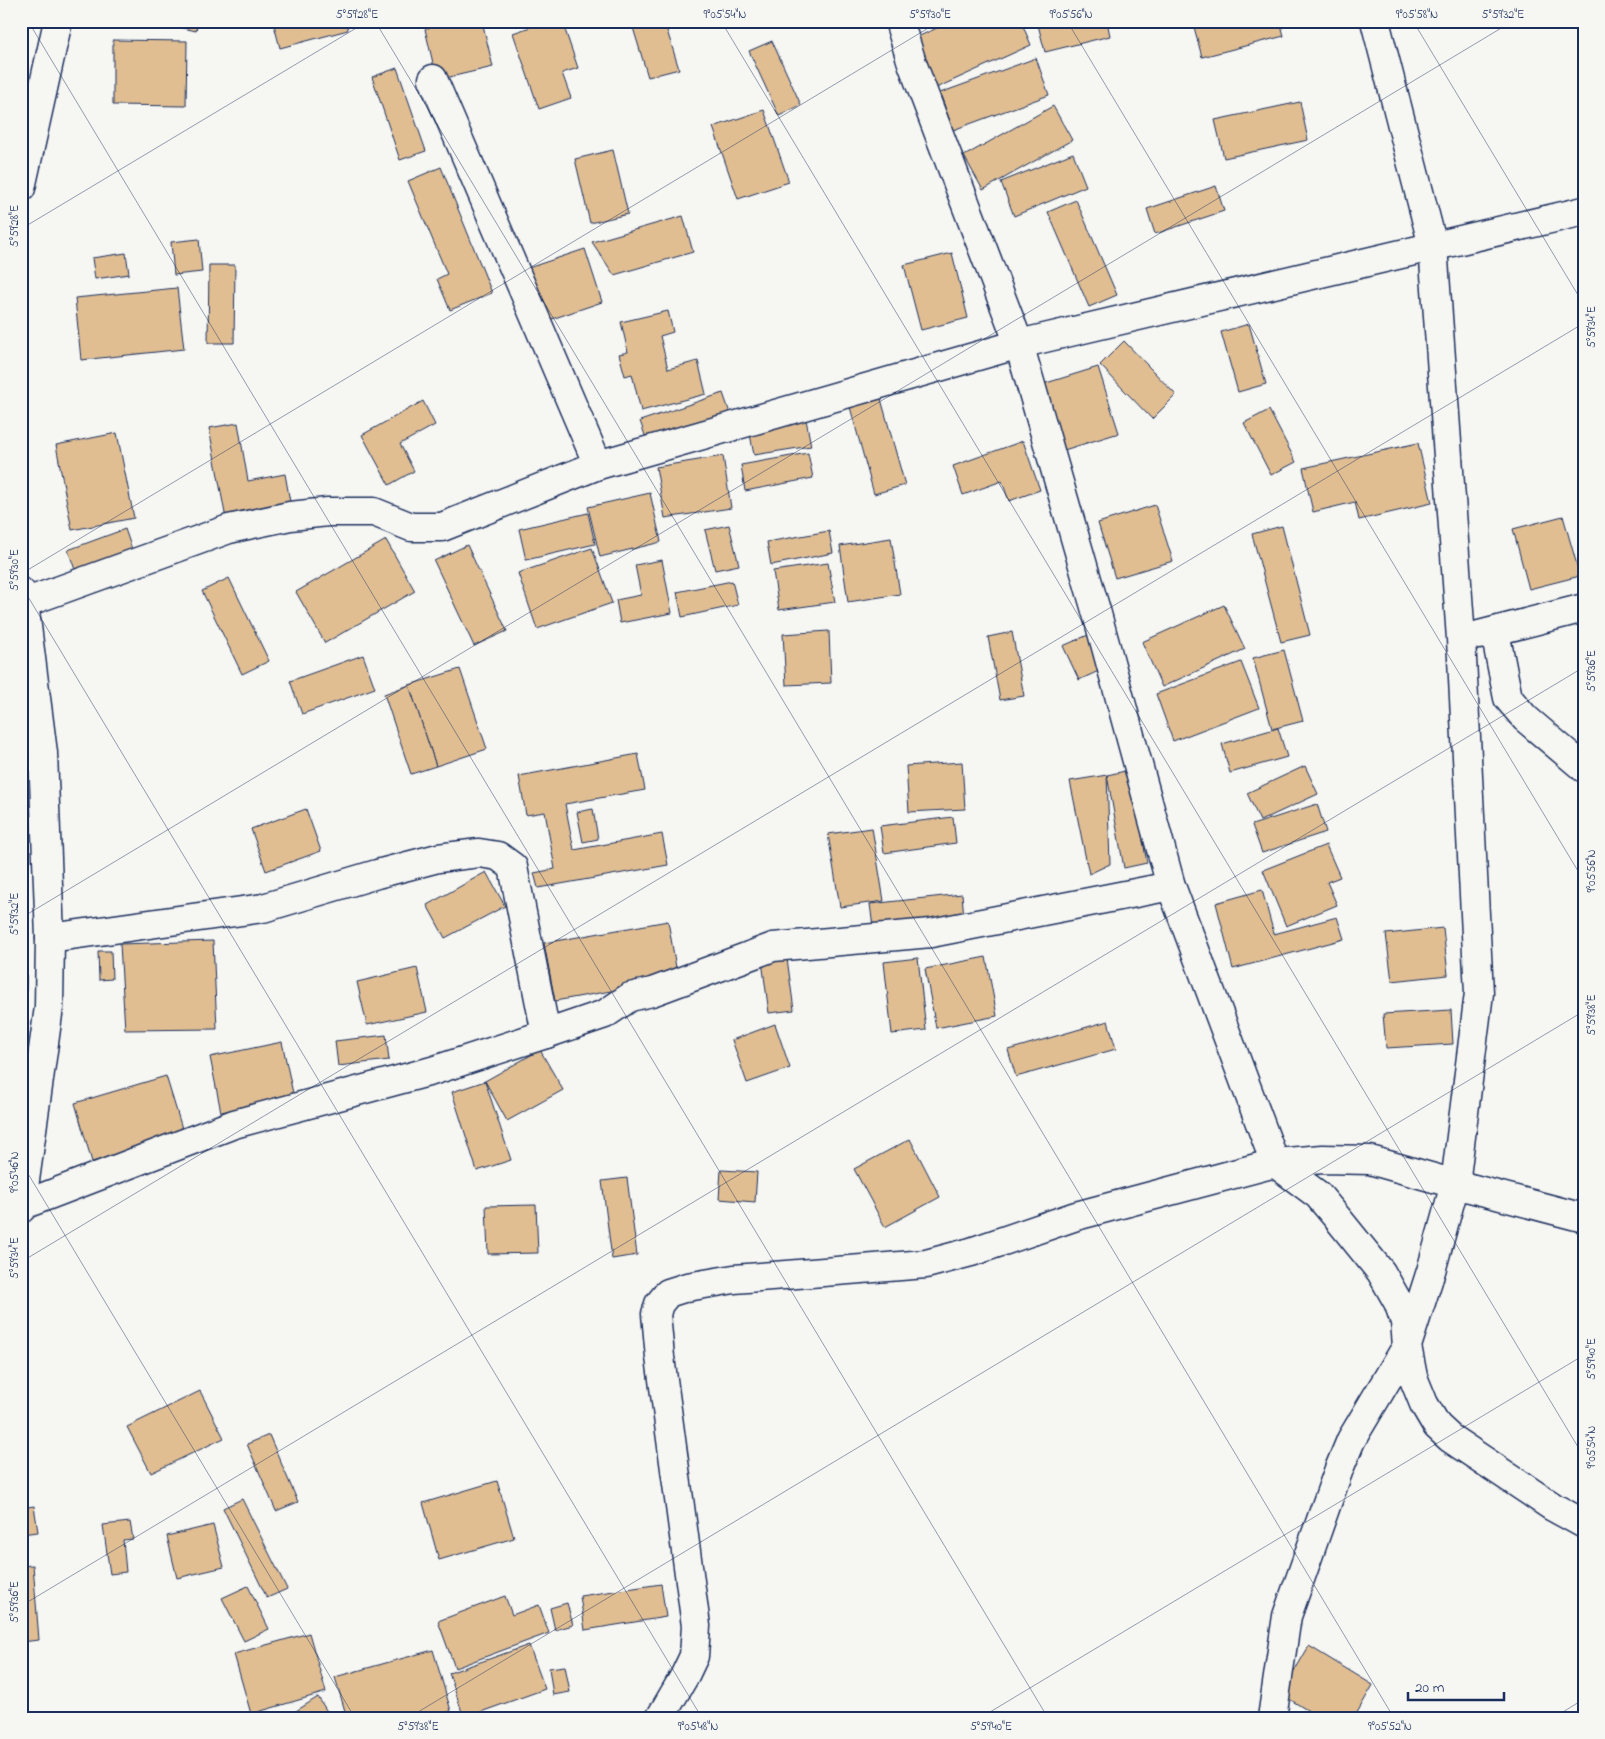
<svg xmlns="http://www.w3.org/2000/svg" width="1605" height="1739" font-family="'Indie Flower',sans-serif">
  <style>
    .building { fill: #e0be92; stroke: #1b2f5e }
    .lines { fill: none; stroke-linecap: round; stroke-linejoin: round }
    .street-casing { stroke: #1b2f5e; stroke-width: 31 }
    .secondary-casing { stroke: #1b2f5e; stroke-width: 31 }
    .street { stroke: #f6f6f2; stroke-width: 28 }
    .secondary { stroke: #f6f6f2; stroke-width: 28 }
    .ticks { fill: none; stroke: #1b2f5e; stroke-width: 1; stroke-opacity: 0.45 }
    .neatline { fill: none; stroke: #1b2f5e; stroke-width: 2 }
    .ticks-label { font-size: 12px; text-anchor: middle; fill: #1b2f5e }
  </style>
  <rect width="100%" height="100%" fill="#f6f6f2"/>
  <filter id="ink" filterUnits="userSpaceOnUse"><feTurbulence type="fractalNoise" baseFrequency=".02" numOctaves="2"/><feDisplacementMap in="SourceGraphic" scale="10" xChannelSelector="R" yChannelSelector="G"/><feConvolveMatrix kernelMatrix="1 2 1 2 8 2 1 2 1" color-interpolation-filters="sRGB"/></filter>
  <g filter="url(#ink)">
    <g class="building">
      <path d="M153 21H198L196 31Z"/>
      <path d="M273 21H346L348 30 280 48Z"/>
      <path d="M456 21H482L493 67 437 80 425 29Z"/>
      <path d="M548 21H562L578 68 562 73 571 98 539 109 513 33Z"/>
      <path d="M631 21H664L679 69 648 77Z"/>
      <path d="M952 21H1021L1031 45 934 89 911 40Z"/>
      <path d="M1037 21H1107L1110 36 1045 52Z"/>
      <path d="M1215 21H1280L1284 36 1202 57 1194 27Z"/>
      <path d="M1584 23V49L1576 26Z"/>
      <path d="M113 40 187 41 186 106 113 105Z"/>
      <path d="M772 41 801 105 779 116 749 51Z"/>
      <path d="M1036 58 1049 95 953 130 940 93Z"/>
      <path d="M397 68 426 151 400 160 372 77Z"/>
      <path d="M1300 102 1308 140 1224 158 1215 120Z"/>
      <path d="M1053 106 1072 140 983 190 964 156Z"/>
      <path d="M764 110 789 182 738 199 713 127Z"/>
      <path d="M613 150 628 214 590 223 575 159Z"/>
      <path d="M1073 153 1086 186 1014 216 1001 182Z"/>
      <path d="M441 167 492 293 450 310 437 279 447 274 408 181Z"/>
      <path d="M1216 186 1224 211 1155 234 1147 209Z"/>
      <path d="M1076 200 1117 295 1089 307 1048 212Z"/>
      <path d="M683 216 693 252 614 275 592 242Z"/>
      <path d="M199 239 202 272 174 275 171 242Z"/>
      <path d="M585 249 602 302 546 321 528 268Z"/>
      <path d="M126 253 129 274 95 279 92 258Z"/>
      <path d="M952 253 968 318 921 330 904 265Z"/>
      <path d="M209 265H235L234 343H208Z"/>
      <path d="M177 288 184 349 81 360 75 298Z"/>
      <path d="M668 311 673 332 660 336 668 369 698 361 706 394 641 411 632 374 625 376 619 354 628 352 621 322Z"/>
      <path d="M1249 324 1266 384 1238 392 1221 332Z"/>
      <path d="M1124 341 1176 395 1152 419 1100 365Z"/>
      <path d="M1098 367 1119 433 1064 450 1043 384Z"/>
      <path d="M723 393 731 416 648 444 640 421Z"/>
      <path d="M881 399 905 485 874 494 850 407Z"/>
      <path d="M423 401 435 425 400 444 414 471 389 485 362 435Z"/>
      <path d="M1269 410 1296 462 1271 475 1244 423Z"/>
      <path d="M805 414 811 446 754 455 748 424Z"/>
      <path d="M238 423 248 481 285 474 291 507 226 519 209 428Z"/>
      <path d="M117 433 134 518 72 530 56 445Z"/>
      <path d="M1023 441 1040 490 1009 501 1002 481 963 495 953 466Z"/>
      <path d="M1418 443 1432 503 1359 520 1355 502 1313 512 1303 468Z"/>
      <path d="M808 453 813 478 745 491 741 465Z"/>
      <path d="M723 456 731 508 665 518 656 467Z"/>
      <path d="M650 493 661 542 600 557 588 507Z"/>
      <path d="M1155 505 1173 561 1115 578 1098 523Z"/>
      <path d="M588 513 595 544 526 560 519 529Z"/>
      <path d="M1563 516 1580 576 1529 589 1513 529Z"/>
      <path d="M729 525 739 565 715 570 705 530Z"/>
      <path d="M1282 526 1310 635 1281 642 1252 534Z"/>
      <path d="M125 529 135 558 78 578 68 550Z"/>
      <path d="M829 531 833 553 771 565 767 542Z"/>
      <path d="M891 538 900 594 848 602 840 546Z"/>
      <path d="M386 540 415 591 325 643 296 592Z"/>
      <path d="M467 545 507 631 474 646 434 561Z"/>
      <path d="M592 548 612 603 537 629 518 573Z"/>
      <path d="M662 560 672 613 620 623 616 600 641 595 635 565Z"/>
      <path d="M828 563 835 602 779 610 773 571Z"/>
      <path d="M229 578 269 661 242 674 202 591Z"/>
      <path d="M732 581 738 605 682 617 677 592Z"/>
      <path d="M1224 605 1245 649 1162 687 1142 642Z"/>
      <path d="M829 631 831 683 786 685 783 634Z"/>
      <path d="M1012 632 1024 696 1000 700 988 637Z"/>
      <path d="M1088 635 1103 669 1079 680 1063 646Z"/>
      <path d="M1284 650 1303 721 1272 729 1253 658Z"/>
      <path d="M363 655 375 688 302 714 290 681Z"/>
      <path d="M1241 662 1259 708 1173 741 1156 694Z"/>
      <path d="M460 669 487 749 436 766 409 685Z"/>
      <path d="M409 685 436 766 411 774 384 694Z"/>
      <path d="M1278 728 1287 757 1230 773 1222 744Z"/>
      <path d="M638 754 645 790 565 804 574 850 662 834 668 865 538 888 534 873 555 869 545 812 526 815 519 776Z"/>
      <path d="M962 762 965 809 909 812 906 766Z"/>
      <path d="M1305 766 1318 794 1260 821 1247 793Z"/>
      <path d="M1130 770 1147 863 1124 868 1107 775Z"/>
      <path d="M1107 775 1110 864 1089 874 1070 781Z"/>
      <path d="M1317 804 1326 832 1262 853 1252 825Z"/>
      <path d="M306 809 321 851 266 871 251 829Z"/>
      <path d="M593 809 598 839 583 842 577 812Z"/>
      <path d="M953 817 956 843 884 853 880 826Z"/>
      <path d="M872 828 884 901 840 907 828 834Z"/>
      <path d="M1326 845 1340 877 1327 882 1337 905 1286 926 1263 870Z"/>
      <path d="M486 872 505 906 445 938 427 905Z"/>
      <path d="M1262 890 1274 934 1337 917 1344 939 1233 969 1216 903Z"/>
      <path d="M962 894 964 918 873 927 870 904Z"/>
      <path d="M668 921 678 979 555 1001 544 943Z"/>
      <path d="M21 926 27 927 26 996H21Z"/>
      <path d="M1443 928 1448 975 1392 981 1386 934Z"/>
      <path d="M213 941 217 1029 125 1030 120 944Z"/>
      <path d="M98 951H111L112 979 99 980Z"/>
      <path d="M786 951 794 1010 769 1013 761 954Z"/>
      <path d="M986 957 997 1016 936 1028 925 969Z"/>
      <path d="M918 958 926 1030 892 1034 884 962Z"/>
      <path d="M417 968 427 1012 367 1025 357 982Z"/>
      <path d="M1451 1010 1453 1044 1386 1048 1383 1014Z"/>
      <path d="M1108 1021 1116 1049 1016 1077 1008 1050Z"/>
      <path d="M775 1024 790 1068 747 1083 732 1040Z"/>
      <path d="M386 1035 389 1060 338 1066 335 1041Z"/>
      <path d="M282 1042 294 1098 221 1112 210 1057Z"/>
      <path d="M540 1050 563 1090 507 1121 485 1081Z"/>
      <path d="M166 1076 184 1135 92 1162 75 1103Z"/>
      <path d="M485 1081 511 1160 477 1171 452 1092Z"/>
      <path d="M910 1139 940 1197 885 1227 854 1169Z"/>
      <path d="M721 1170 757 1172 755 1202 719 1199Z"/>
      <path d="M627 1178 637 1255 612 1259 602 1181Z"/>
      <path d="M536 1205 538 1253 488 1254 486 1206Z"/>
      <path d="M200 1391 224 1438 151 1473 127 1427Z"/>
      <path d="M269 1435 298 1502 276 1511 247 1444Z"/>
      <path d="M497 1481 514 1538 439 1560 423 1503Z"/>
      <path d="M242 1499 287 1589 267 1598 223 1508Z"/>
      <path d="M34 1506 38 1532 21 1534V1508Z"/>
      <path d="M130 1522 133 1539 123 1540 126 1572 110 1574 103 1525Z"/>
      <path d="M213 1525 224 1567 177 1578 167 1536Z"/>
      <path d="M33 1565 39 1640 21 1642V1566Z"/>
      <path d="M661 1584 666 1617 585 1630 580 1596Z"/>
      <path d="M248 1586 269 1629 244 1641 222 1598Z"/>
      <path d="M505 1596 512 1615 539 1605 549 1633 455 1668 438 1621Z"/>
      <path d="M567 1603 573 1625 555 1630 550 1608Z"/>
      <path d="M309 1633 326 1692 251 1714 234 1654Z"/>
      <path d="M529 1645 545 1689 464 1718 449 1673Z"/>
      <path d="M1309 1646 1373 1685 1354 1718H1320L1281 1694Z"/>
      <path d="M433 1650 451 1711 429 1718H347L335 1677Z"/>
      <path d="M565 1666 570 1692 553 1695 549 1668Z"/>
      <path d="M318 1697 331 1718H285Z"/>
    </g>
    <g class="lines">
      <defs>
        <g id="street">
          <path d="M1375 21 1433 246 1461 639 1479 993 1455 1184 1584 1218"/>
          <path d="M433 79 598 465"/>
          <path d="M24 603 229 529 290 516 328 512H374L411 527H442L598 465 1019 344 912 63 899 21"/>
          <path d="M1495 632 1508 698 1525 718 1584 768"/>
          <path d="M1479 635 1584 608"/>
          <path d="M50 938 263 908 377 874 438 858 479 853 498 856 513 867 546 1034"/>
          <path d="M23 1205 234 1124 432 1071 546 1034 605 1014 630 997 652 992 773 947 931 933 1171 886"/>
          <path d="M660 1718 684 1677 694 1656 696 1626 660 1357 656 1314 659 1304 668 1293 687 1287 734 1279 926 1264 971 1252 1076 1216 1275 1163 1323 1159 1370 1160 1455 1184 1431 1271 1407 1346 1413 1377 1424 1404 1437 1426 1450 1438 1553 1507 1584 1524"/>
          <path d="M1272 1718 1287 1616 1339 1469 1351 1440 1407 1346 1405 1322 1398 1302 1381 1272 1339 1220 1318 1195 1275 1163 1171 886 1097 614 1019 344 1584 211"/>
        </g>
        <g id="secondary">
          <path d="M21 188 58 21"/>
          <path d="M21 592 24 603 43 753 50 938 49 1007 21 1209"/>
        </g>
      </defs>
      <use href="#street" class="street-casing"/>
      <use href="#secondary" class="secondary-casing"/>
      <use href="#street" class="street"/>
      <use href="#secondary" class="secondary"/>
    </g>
  </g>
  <path class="ticks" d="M28 21 1048 1718M375 21 1394 1718M721 21 1584 1457M1067 21 1584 881M1413 21 1584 305M21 229 368 21M21 574 940 21M21 585 702 1718M21 918 1513 21M21 1162 355 1718M21 1262 1584 323M21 1606 1584 667M408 1718 1584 1011M980 1718 1584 1355M1553 1718 1584 1699"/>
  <rect width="1605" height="1739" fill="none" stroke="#f6f6f2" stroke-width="55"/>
  <path d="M1408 1692v8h96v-8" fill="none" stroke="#1b2f5e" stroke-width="2.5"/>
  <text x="1415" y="1692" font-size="15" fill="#1b2f5e" stroke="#f6f6f2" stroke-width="4" paint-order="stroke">20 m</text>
  <rect x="28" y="28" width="1550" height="1684" class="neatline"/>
  <g class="ticks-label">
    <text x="357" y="18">5°59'28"E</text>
    <text x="725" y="18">9°05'54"N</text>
    <text x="930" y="18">5°59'30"E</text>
    <text x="1071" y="18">9°05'56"N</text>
    <text x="1417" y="18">9°05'58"N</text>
    <text x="1503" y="18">5°59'32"E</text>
    <text transform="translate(14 226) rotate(-90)" y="4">5°59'28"E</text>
    <text transform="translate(1591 327) rotate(-90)" y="4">5°59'34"E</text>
    <text transform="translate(14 570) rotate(-90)" y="4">5°59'30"E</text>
    <text transform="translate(1591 671) rotate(-90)" y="4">5°59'36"E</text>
    <text transform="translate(1591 871) rotate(-90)" y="4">9°05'56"N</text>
    <text transform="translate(14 914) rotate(-90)" y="4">5°59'32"E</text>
    <text transform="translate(1591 1015) rotate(-90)" y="4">5°59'38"E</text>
    <text transform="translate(14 1172) rotate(-90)" y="4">9°05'46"N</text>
    <text transform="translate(14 1258) rotate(-90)" y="4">5°59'34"E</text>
    <text transform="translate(1591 1359) rotate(-90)" y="4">5°59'40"E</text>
    <text transform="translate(1591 1447) rotate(-90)" y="4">9°05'54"N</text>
    <text transform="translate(14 1602) rotate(-90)" y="4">5°59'36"E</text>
    <text x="418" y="1730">5°59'38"E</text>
    <text x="698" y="1730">9°05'48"N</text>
    <text x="991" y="1730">5°59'40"E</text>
    <text x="1390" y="1730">9°05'52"N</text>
  </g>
</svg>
